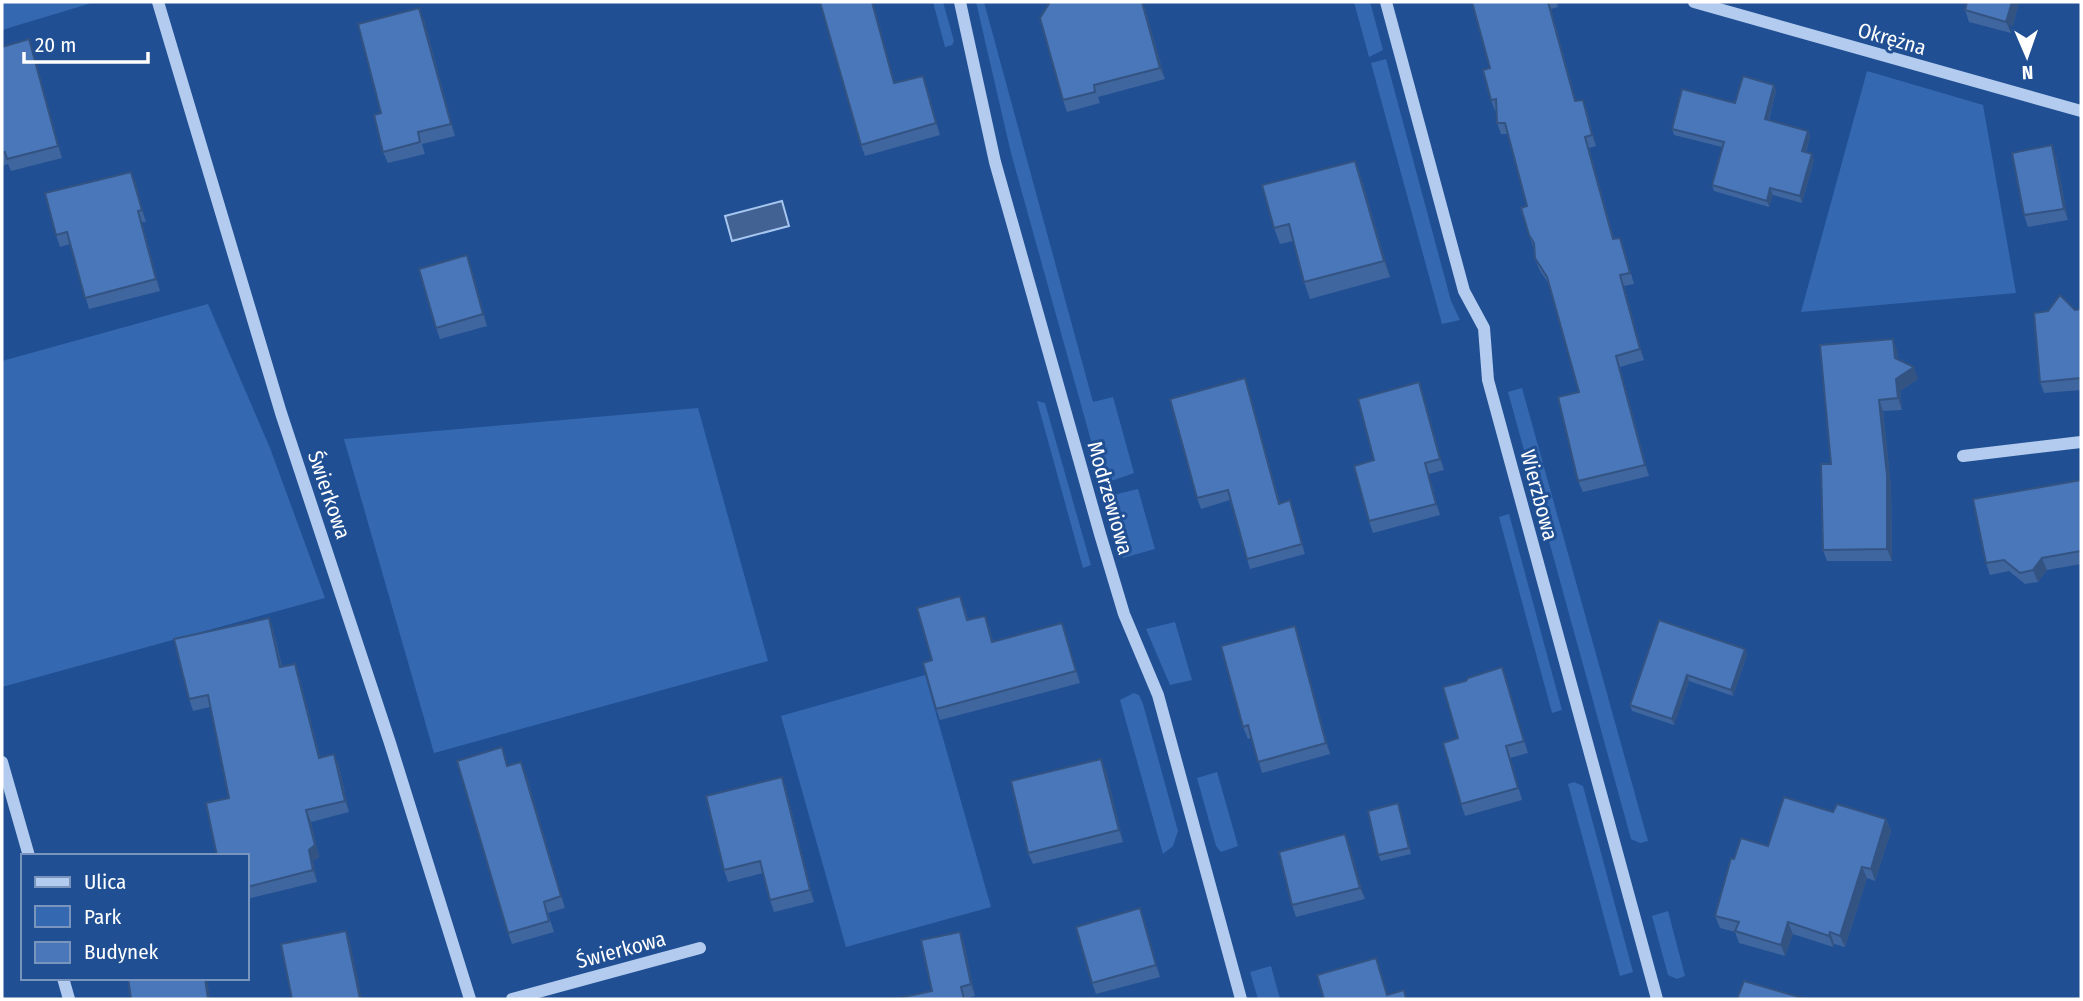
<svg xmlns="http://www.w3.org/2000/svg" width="2083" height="1001" font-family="'Fira Sans Condensed',sans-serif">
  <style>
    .green { fill: #3468b0 }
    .water { fill: #426294; stroke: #a6c6ef; stroke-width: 2 }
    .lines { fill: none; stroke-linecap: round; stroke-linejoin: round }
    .minor { stroke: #b2cbee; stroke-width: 12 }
    .wall { fill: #3f669f }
    .shaded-wall { fill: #335382 }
    .building { fill: #4977b9; stroke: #335382; stroke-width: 2 }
    .labels { text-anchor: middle; stroke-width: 6; stroke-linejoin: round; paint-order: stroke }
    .street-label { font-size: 21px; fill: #fff; stroke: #204f93 }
  </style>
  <rect width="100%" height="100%" fill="#204f93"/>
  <g class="green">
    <path d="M2 2H95L2 30Z"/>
    <path d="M933 2H943L954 41 952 45 945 47Z"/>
    <path d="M976 2H984L1093 402 1113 397 1134 473 1103 484 1011 153Z"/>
    <path d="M1354 2H1370L1383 50 1369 57Z"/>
    <path d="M1386 59 1451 301 1460 320 1442 324 1371 63Z"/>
    <path d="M1867 71 1983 105 2016 293 1801 312Z"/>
    <path d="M208 304 270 448 325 598 2 687V361Z"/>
    <path d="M1522 388 1648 841 1640 843 1631 839 1508 392Z"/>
    <path d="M1037 401 1045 403 1091 565 1083 568Z"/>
    <path d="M698 408 768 661 434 753 344 439Z"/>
    <path d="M1138 489 1155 549 1123 558 1105 497Z"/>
    <path d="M1509 514 1562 710 1552 713 1499 517Z"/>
    <path d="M1175 622 1192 680 1170 685 1146 629Z"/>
    <path d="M925 675 991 907 846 947 781 716Z"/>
    <path d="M1134 693 1139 695 1143 704 1178 831 1173 846 1163 854 1120 700Z"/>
    <path d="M1217 772 1238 846 1221 852 1216 846 1197 778Z"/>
    <path d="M1574 782 1583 786 1633 972 1620 976 1568 784Z"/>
    <path d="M1668 911 1685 976 1677 979 1668 975 1652 916Z"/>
    <path d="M1271 966 1280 999H1258L1250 972Z"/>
  </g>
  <path class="water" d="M782 201 789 226 732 241 725 216Z"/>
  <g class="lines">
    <g class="minor">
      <path d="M158 2 281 413 390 743 470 999"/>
      <path d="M960 2 995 162 1100 534 1124 614 1158 695 1241 999"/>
      <path d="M1386 2 1464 291 1484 328 1488 380 1657 999"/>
      <path d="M1694 2 2081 111"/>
      <path d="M1963 456 2081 442"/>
      <path d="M2 762 29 856"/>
      <path d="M63 978 69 999"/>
      <path d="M512 999 700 948"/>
    </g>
  </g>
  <g class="wall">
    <path d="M1050 2H1143L1165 79 1098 97 1100 103 1067 112 1063 100Z"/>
    <path d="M1472 2H1557L1558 7 1551 9 1576 101 1587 111 1596 146 1589 148 1614 239 1624 249 1634 284 1624 286 1644 360 1620 367 1649 476 1583 492 1578 481 1579 392 1550 286 1539 269 1535 258 1534 249 1529 235 1527 206 1508 134H1501L1497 123 1496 111H1495L1491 100 1490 68Z"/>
    <path d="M1967 2H2019L2011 33 1969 22 1965 10Z"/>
    <path d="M424 20 455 136 422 144 425 154 388 163 383 152 381 113Z"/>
    <path d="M29 39 33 51 62 158 11 171 8 164 2 166V47Z"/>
    <path d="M895 83 927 88 940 135 865 156 861 145Z"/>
    <path d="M1774 85 1776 91 1769 120 1808 131 1810 137 1806 152 1814 160 1802 203 1773 195 1769 207 1714 191 1712 185 1722 147 1674 135 1672 129 1735 103Z"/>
    <path d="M2056 157 2068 220 2028 227 2024 215Z"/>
    <path d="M1355 161 1361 177 1390 277 1310 299 1304 282 1293 241 1280 244 1274 228Z"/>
    <path d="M131 172 146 222H142L160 291 89 309 70 244 60 247 56 235Z"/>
    <path d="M471 267 487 326 440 339 436 328Z"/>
    <path d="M2081 309V390L2044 393 2040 382 2075 310Z"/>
    <path d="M1897 351 1898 360 1918 379 1900 391 1902 410 1883 411 1891 487 1892 561H1827L1823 550 1831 464Z"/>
    <path d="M1419 382 1423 394 1444 470 1429 474 1440 515 1373 533 1369 521 1374 460Z"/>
    <path d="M1248 389 1280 503 1290 500 1305 554 1250 569 1230 500 1201 509 1197 498Z"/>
    <path d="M2081 480V564L2047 570 2038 582 2025 584 2009 571 1990 575 1986 563Z"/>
    <path d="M965 608 968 620 989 627 993 642 1066 635 1080 683 940 720 936 709 932 660Z"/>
    <path d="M269 618 273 629 282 666 299 676 320 757 339 766 349 812 311 822 319 857 313 861 317 882 247 899V856L229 798 210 707 193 711 189 699Z"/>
    <path d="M1659 620 1745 649 1747 655 1733 696 1689 681 1674 725 1632 711 1630 705Z"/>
    <path d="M1299 638 1330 754 1262 773 1252 737 1248 739 1243 727Z"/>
    <path d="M1502 667 1528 753 1510 758 1522 800 1465 816 1461 804 1458 738 1466 681Z"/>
    <path d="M508 766 526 774 565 908 548 913 554 932 512 944 508 933Z"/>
    <path d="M1106 771 1123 842 1033 864 1028 853Z"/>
    <path d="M782 777 786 789 814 902 774 912 770 900 763 873 728 882 724 870Z"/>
    <path d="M1398 803 1411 854 1381 861 1378 855Z"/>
    <path d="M1833 812 1886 819 1891 831 1875 881 1867 878 1845 947 1834 944 1833 947 1793 934 1785 956 1739 943 1735 932 1720 928 1715 916 1734 859 1768 846Z"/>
    <path d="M1345 834 1365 899 1296 917 1292 905Z"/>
    <path d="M1144 920 1160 977 1096 994 1092 983Z"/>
    <path d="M960 932 964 944 975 996 965 998 932 991Z"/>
  </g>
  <g class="shaded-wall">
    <path d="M872 2H873L898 95 894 83Z"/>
    <path d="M1142 2H1143L1165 79 1160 68Z"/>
    <path d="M1548 2 1551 9 1579 113 1575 101Z"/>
    <path d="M2012 2H2019L2011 33 2006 22Z"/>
    <path d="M419 8 424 20 455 136 451 124Z"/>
    <path d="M29 39 33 51 62 158 58 146Z"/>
    <path d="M923 76 927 88 940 135 936 123Z"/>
    <path d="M1774 85 1776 91 1767 125 1765 119Z"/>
    <path d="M1583 100 1587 111 1596 146 1592 135Z"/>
    <path d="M1808 131 1810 137 1804 157 1802 151Z"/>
    <path d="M1585 137 1589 148 1617 250 1613 239Z"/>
    <path d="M2052 145 2056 157 2068 220 2064 209Z"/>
    <path d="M1812 154 1814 160 1802 203 1800 196Z"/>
    <path d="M1355 161 1361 177 1390 277 1384 261Z"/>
    <path d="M131 172 136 183 146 222 142 210Z"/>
    <path d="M1770 188 1773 195 1769 207 1767 201Z"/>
    <path d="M138 211 142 222 160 291 156 279Z"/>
    <path d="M467 255 471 267 487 326 483 314Z"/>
    <path d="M1620 275 1624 286 1644 360 1640 349Z"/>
    <path d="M1893 339 1897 351 1899 370 1895 358Z"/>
    <path d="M1616 356 1620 367 1649 476 1645 465Z"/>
    <path d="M1914 367 1918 379 1900 391 1902 410 1898 398 1896 379Z"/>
    <path d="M1245 378 1248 389 1283 514 1279 504Z"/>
    <path d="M1419 382 1423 394 1444 470 1440 459Z"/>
    <path d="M1879 400 1883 411 1891 487 1892 561 1887 549Z"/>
    <path d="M1425 463 1429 474 1440 515 1436 504Z"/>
    <path d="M1290 500 1294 511 1305 554 1302 544Z"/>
    <path d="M2042 558 2047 570 2038 582 2033 570Z"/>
    <path d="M269 618 273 629 284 678 280 667Z"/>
    <path d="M1062 623 1066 635 1080 683 1076 671Z"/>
    <path d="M1295 626 1299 638 1330 754 1326 743Z"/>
    <path d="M1745 649 1747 655 1733 696 1731 690Z"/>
    <path d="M295 664 299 676 323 769 319 758Z"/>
    <path d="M1502 667 1506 679 1528 753 1524 741Z"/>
    <path d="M1687 675 1689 681 1674 725 1672 719Z"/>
    <path d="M334 754 339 766 349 812 345 801Z"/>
    <path d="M1101 759 1106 771 1123 842 1119 830Z"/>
    <path d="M521 762 526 774 565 908 561 896Z"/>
    <path d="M782 777 786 789 814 902 810 890Z"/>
    <path d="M306 810 311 822 319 857 313 861 317 882 313 870 309 850Z"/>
    <path d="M1886 819 1891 831 1875 881 1871 869Z"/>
    <path d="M1345 834 1350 846 1365 899 1360 888Z"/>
    <path d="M1862 867 1867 878 1845 947 1840 936Z"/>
    <path d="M1140 908 1144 920 1160 977 1156 965Z"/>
    <path d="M1788 922 1793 934 1785 956 1781 945Z"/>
    <path d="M346 931 350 942 362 999H360Z"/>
    <path d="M960 932 964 944 975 996 971 984Z"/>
    <path d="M1830 932 1834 944 1833 947 1829 936Z"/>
    <path d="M205 978H207L210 999H208Z"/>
  </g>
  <g class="building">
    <path d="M820 2H872L894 83 923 76 936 123 861 145Z"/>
    <path d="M1050 2H1142L1160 68 1094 85 1095 92 1063 100 1040 18Z"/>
    <path d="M1472 2H1548L1575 101 1583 100 1592 135 1585 137 1613 239 1620 238 1630 273 1620 275 1640 349 1616 356 1645 465 1578 481 1558 397 1579 392 1547 277 1535 258 1534 243 1529 235 1521 208 1527 206 1505 123H1497L1496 99 1491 100 1483 70 1490 68Z"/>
    <path d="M1967 2H2012L2006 22 1965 10Z"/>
    <path d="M419 8 451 124 418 132 420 142 383 152 374 115 381 113 358 24Z"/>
    <path d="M29 39 58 146 7 159 5 152 2 153V47Z"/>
    <path d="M1743 76 1774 85 1765 119 1808 131 1802 151 1812 154 1800 196 1770 188 1767 201 1712 185 1724 142 1672 129 1682 89 1735 103Z"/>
    <path d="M2052 145 2064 209 2024 215 2012 153Z"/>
    <path d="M1355 161 1384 261 1304 282 1289 224 1274 228 1262 185Z"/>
    <path d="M131 172 142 210 138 211 156 279 85 298 67 232 56 235 45 193Z"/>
    <path d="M467 255 483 314 436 328 419 269Z"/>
    <path d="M2060 295 2075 310 2081 309V378L2040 382 2034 313 2048 311Z"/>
    <path d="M1893 339 1895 358 1914 367 1896 379 1898 398 1879 400 1887 475V549L1823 550 1821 464H1831L1820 345Z"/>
    <path d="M1245 378 1279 504 1290 500 1302 544 1247 559 1228 490 1197 498 1170 399Z"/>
    <path d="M1419 382 1440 459 1425 463 1436 504 1369 521 1354 466 1374 460 1358 399Z"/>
    <path d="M2081 480V551L2042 558 2033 570 2020 573 2004 560 1986 563 1973 499Z"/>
    <path d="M960 596 967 620 985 616 992 642 1062 623 1076 671 936 709 923 663 932 660 917 608Z"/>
    <path d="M269 618 280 667 295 664 319 758 334 754 345 801 306 810 315 845 309 850 313 870 247 887V856H217L206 803 229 798 208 695 189 699 174 639Z"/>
    <path d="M1659 620 1745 649 1731 690 1687 675 1672 719 1630 705Z"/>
    <path d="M1295 626 1326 743 1258 762 1248 725 1243 727 1221 646Z"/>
    <path d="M1502 667 1524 741 1506 746 1518 788 1461 804 1443 743 1458 738 1443 687 1466 681 1468 678Z"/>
    <path d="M502 747 507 766 521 762 561 896 544 902 549 921 508 933 457 761Z"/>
    <path d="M1101 759 1119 830 1028 853 1011 781Z"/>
    <path d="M782 777 810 890 770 900 760 861 724 870 706 796Z"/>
    <path d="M1784 797 1833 812 1837 804 1886 819 1871 869 1862 867 1840 936 1830 932 1829 936 1788 922 1781 945 1735 931 1739 922 1715 916 1731 858 1734 859 1741 838 1768 846Z"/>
    <path d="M1398 803 1409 848 1378 855 1368 811Z"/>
    <path d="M1345 834 1360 888 1292 905 1279 852Z"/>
    <path d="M1140 908 1156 965 1092 983 1076 927Z"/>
    <path d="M346 931 360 999H292L281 944Z"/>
    <path d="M960 932 971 984 961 987 964 999H894L932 991 921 940Z"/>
    <path d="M1376 958 1387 995 1404 990 1406 999H1324L1317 975Z"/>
    <path d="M128 978H205L208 999H131Z"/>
    <path d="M1744 981 1806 999H1737Z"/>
  </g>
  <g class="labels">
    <g class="street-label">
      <text transform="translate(1892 39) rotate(16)" y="7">Okrężna</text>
      <text transform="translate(329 495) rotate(71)" y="7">Świerkowa</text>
      <text transform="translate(1539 495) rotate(75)" y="7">Wierzbowa</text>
      <text transform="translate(1110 498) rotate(74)" y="7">Modrzewiowa</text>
      <text transform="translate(621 950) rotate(-15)" y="7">Świerkowa</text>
    </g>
  </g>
  <rect width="2083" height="1001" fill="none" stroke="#ffffff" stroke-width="7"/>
  <rect x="21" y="854" width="228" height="126" fill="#204f93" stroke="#7995be" stroke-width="2"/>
  <rect x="35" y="877" width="35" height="10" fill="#b2cbee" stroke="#7995be" stroke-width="2"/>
  <text x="84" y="889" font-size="21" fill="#ffffff">Ulica</text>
  <rect x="35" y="906" width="35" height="21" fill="#3468b0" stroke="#7995be" stroke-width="2"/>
  <text x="84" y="924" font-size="21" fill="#ffffff">Park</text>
  <rect x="35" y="942" width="35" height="21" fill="#4977b9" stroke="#7995be" stroke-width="2"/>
  <text x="84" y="959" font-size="21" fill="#ffffff">Budynek</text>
  <g transform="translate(2027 56) rotate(178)" stroke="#204f93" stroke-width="5" paint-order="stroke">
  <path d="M0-5L12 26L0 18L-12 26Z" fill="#ffffff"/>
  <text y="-10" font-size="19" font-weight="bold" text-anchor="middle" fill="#ffffff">N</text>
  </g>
  <path d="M24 52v10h124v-10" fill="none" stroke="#ffffff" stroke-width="3.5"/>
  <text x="35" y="52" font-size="21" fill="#ffffff" stroke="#204f93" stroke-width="5" paint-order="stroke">20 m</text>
</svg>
